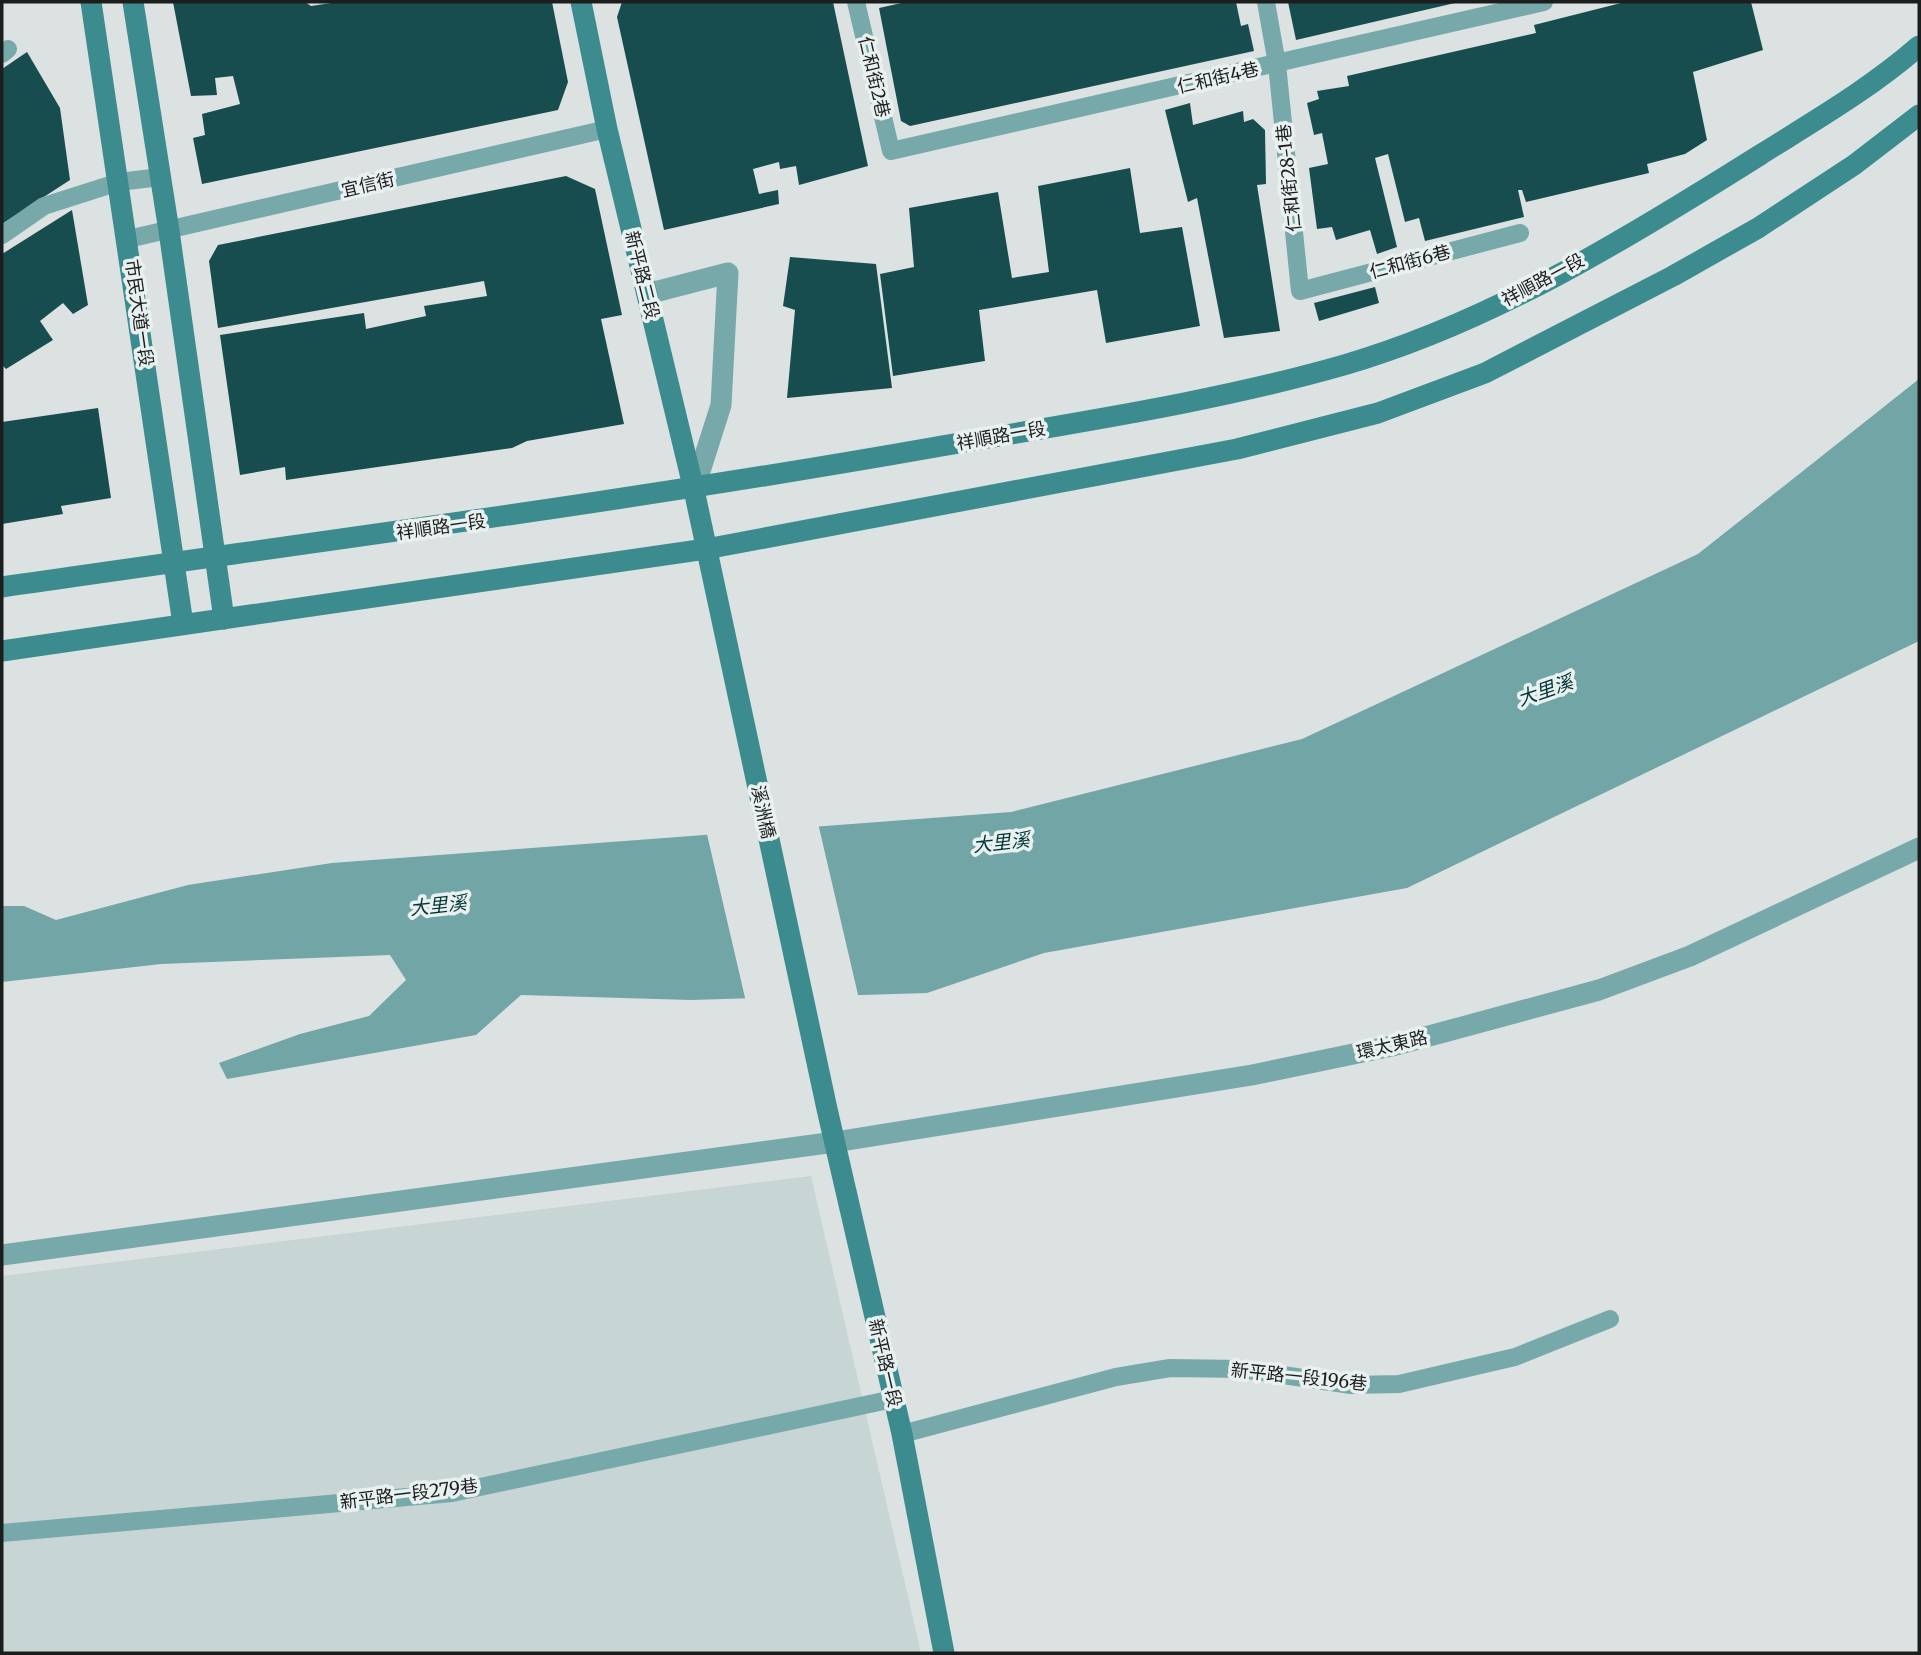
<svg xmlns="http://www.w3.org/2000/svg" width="1921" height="1655" font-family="Merriweather,'Noto Sans TC',serif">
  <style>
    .built { fill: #c7d5d5 }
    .water { fill: #71a5a6 }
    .pier { fill: #dce2e2 }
    .building { fill: #184d4f }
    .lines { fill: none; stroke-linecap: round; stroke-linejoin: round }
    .lane { stroke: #78a9aa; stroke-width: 18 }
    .street { stroke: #78a9aa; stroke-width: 21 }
    .secondary { stroke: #3c8c8f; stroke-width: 21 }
    .labels { text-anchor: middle; stroke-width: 7; stroke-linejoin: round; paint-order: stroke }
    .street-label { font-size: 18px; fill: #1c1e1e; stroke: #e9f0f0 }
    .water-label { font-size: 19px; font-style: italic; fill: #003537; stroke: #e9f0f0 }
  </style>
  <rect width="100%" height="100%" fill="#dce2e2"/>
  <path class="built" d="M811 1176 921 1653H2V1276Z"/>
  <path class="water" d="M1919 379V641L1407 888 1044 953 927 993 691 1000 521 995 476 1035 227 1079 219 1063 300 1034 369 1016 406 980 390 955 161 964 2 982V906H24L56 920 188 885 332 863 1011 812 1302 739 1698 554Z"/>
  <path class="pier" d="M818 823 859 999 746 1002 706 830Z"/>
  <g class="building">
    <path d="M173 2H305L311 6 338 2H552L568 82 558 110 202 184 193 138 205 135 202 114 240 104 233 76 215 78 217 95 191 96Z"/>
    <path d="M622 2H833L868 166 799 185 796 166 780 169 779 162 753 169 759 194 778 190 779 204 664 230 617 17Z"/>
    <path d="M906 2H1236L1241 26 1248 24 1254 51 910 126 901 121 879 8Z"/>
    <path d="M1288 2H1455V3L1296 40Z"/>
    <path d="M1625 2H1751L1763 50 1693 72 1707 140 1685 154 1647 164 1649 173 1526 202 1522 190H1518L1524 217 1425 241 1419 218 1405 222 1388 154 1375 158 1397 247 1377 254 1370 230 1336 240 1332 227 1317 229 1309 168 1328 164 1322 133 1314 135 1307 103 1319 99 1317 91 1349 86 1347 76 1536 33 1534 25Z"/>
    <path d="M27 52 60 108 70 180 2 224V69Z"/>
    <path d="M1190 103 1193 125 1243 111 1244 122 1253 119 1265 130 1266 184 1257 185 1280 331 1224 338 1197 198 1188 202 1165 110Z"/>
    <path d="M1130 168 1140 233 1182 227 1200 326 1106 343 1097 290 979 310 985 361 893 376 880 274 914 267 909 208 998 192 1012 278 1049 272 1038 186Z"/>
    <path d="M566 176 595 189 622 315 601 319 624 424 527 441 512 448 286 480 285 467 240 475 220 335 364 313 366 329 426 316 424 306 487 296 484 281 218 328 209 261 218 245Z"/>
    <path d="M72 210 88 305 73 314 63 303 40 321 53 340 6 369 2 365V254Z"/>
    <path d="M790 257 876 264 892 388 787 398 795 310 783 306Z"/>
    <path d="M1375 287 1379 303 1319 321 1314 303Z"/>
    <path d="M98 408 111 498 61 506 63 514 2 524V422Z"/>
  </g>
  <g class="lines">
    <g class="lane">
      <path d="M856 2 891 151 1544 2"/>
      <path d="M1266 2 1277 64 1300 291 1520 233"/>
      <path d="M2 54 8 49"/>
      <path d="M2 235 44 206 119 182 160 177"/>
      <path d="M128 239 607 129"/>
      <path d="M902 1434 1116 1377 1170 1368 1241 1369 1351 1385 1399 1384 1515 1357 1610 1319"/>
      <path d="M2 1533 452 1493 893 1399"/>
    </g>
    <g class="street">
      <path d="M647 294 728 273 721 405 694 490"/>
      <path d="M2 1255 835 1142 1252 1075 1392 1046 1599 990 1690 956 1919 848"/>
    </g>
    <g class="secondary">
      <path d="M91 2 183 624"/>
      <path d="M133 2 169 231 224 619"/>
      <path d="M581 2 607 129 694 490 827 1109 902 1434 944 1653"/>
      <path d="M2 587C313 542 625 502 936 447 1072 423 1211 403 1344 365 1492 322 1630 237 1760 155 1814 121 1871 88 1919 46"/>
      <path d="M2 651 706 549 1237 449 1378 413 1485 373 1673 276 1758 228 1854 165 1919 115"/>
    </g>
  </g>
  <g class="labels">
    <g class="street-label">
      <text transform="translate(874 77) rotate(77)" y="6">仁和街2巷</text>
      <text transform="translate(1218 78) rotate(-13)" y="6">仁和街4巷</text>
      <text transform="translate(1289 178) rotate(-96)" y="6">仁和街28-1巷</text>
      <text transform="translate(368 185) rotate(-13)" y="6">宜信街</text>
      <text transform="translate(1410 262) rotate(-15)" y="6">仁和街6巷</text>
      <text transform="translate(642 275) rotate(76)" y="6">新平路二段</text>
      <text transform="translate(1543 280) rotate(-28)" y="6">祥順路一段</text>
      <text transform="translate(139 313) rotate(82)" y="6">市民大道一段</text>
      <text transform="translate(1001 436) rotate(-10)" y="6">祥順路一段</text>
      <text transform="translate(441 527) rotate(-8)" y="6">祥順路一段</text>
      <text transform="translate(763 812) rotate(78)" y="6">溪洲橋</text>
      <text transform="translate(1392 1045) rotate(-13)" y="6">環太東路</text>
      <text transform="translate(885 1363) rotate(77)" y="6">新平路一段</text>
      <text transform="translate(1299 1377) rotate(6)" y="6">新平路一段196巷</text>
      <text transform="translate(409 1494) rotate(-7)" y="6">新平路一段279巷</text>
    </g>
    <g class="water-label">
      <text transform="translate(1545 690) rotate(-19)" y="7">大里溪</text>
      <text transform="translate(1001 842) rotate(-6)" y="7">大里溪</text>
      <text transform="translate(438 905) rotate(-6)" y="7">大里溪</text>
    </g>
  </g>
  <rect width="1921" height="1655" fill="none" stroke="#1c1e1e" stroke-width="7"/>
</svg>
